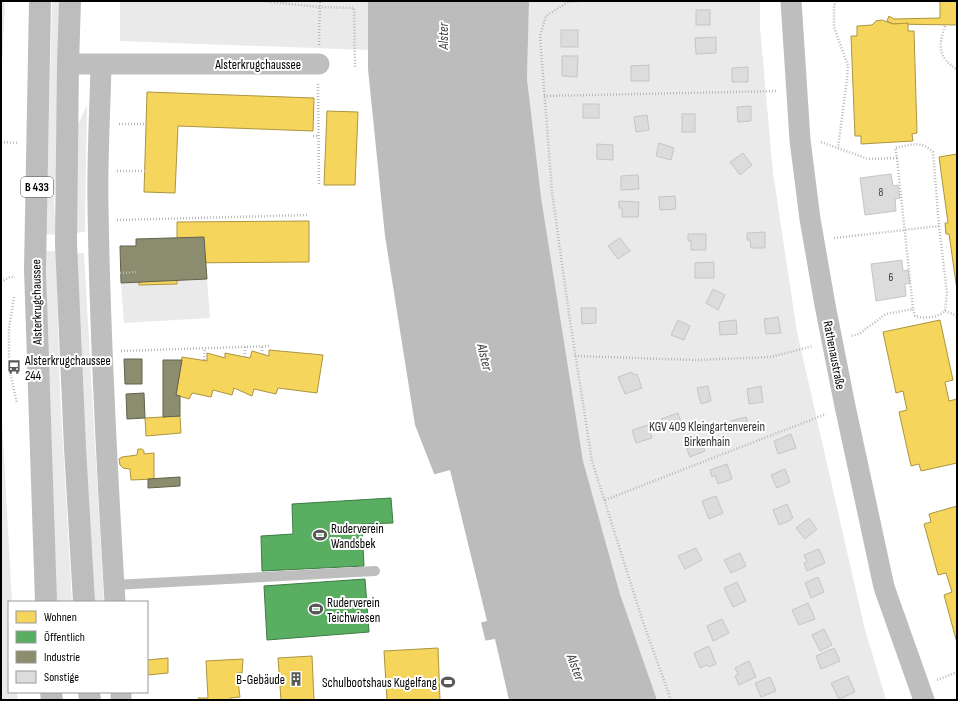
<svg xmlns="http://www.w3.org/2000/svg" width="958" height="701" font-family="'Sofia Sans Condensed',sans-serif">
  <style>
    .green { fill: #eaeaea }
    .water { fill: #bcbcbc }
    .pier { fill: #fff }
    .homes { fill: #f6d55c; stroke: #ac9540 }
    .public { fill: #5aae61; stroke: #3f7a44 }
    .industry { fill: #8c8c6e; stroke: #62624d }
    .building { fill: #dcdcdc; stroke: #c5c5c5 }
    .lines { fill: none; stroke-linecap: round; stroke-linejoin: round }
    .path { stroke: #b8b8b8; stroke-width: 2.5; stroke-dasharray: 1 2; stroke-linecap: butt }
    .lane { stroke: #bebebe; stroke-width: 10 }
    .street { stroke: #bebebe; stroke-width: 21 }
    .primary { stroke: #bdbdbd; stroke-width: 22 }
    .labels { text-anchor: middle; stroke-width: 4; stroke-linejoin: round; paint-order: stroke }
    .number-label { font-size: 11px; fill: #373737 }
    .shield { fill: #fff; stroke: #4c4c4c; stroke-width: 1 }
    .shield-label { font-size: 12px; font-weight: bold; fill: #000 }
    .street-label { font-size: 13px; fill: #000; stroke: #fff }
    .poi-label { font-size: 13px; fill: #000; stroke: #fff; text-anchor: start }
    .park-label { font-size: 13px; fill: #2f2f2f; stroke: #fff }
    .water-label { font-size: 14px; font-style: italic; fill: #404040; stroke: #fff }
  </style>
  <rect width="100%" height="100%" fill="#fff"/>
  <g class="green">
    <path d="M1 1H5L1 89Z"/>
    <path d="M52 1H62L58 151 54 200 56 235 46 234Z"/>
    <path d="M120 1H368V50L120 41Z"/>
    <path d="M529 1H760V27L773 173 797 332 864 626 886 700H657L620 594 583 461 541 197 527 79Z"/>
    <path d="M87 105 85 232 74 233 76 129Z"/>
    <path d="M46 251H56L60 391 72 602H56L51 509Z"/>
    <path d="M75 253H84L104 602H93Z"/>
    <path d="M207 279 210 318 124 323 121 283Z"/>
    <path d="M1 402 12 602H9V692H17L18 700H1Z"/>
  </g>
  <path class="water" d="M368 1H529L527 79 541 197 583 461 620 594 657 700H500L462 545 415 425 385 236 368 69Z"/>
  <g class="pier">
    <path d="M450 470 487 621 479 623 460 545 432 475Z"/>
    <path d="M495 639 509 700H498L483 641Z"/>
  </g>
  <g class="homes">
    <path d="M940 1H957V25L893 24 887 21 889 16 894 19 940 18Z"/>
    <path d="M882 20 893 24 908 23V31H914L917 133 912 134 913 141 861 144V136H855L851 36H857V26L872 25 876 21Z"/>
    <path d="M147 92 314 98 313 131 178 126 175 193 144 192Z"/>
    <path d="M327 111 358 112 355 185H324Z"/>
    <path d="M957 154V290L949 234H946L945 223H948L939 157Z"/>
    <path d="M309 221V262L177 263V222Z"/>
    <path d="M177 263V284L139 285 138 264Z"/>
    <path d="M940 320 953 380 945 382 949 401 957 399V463L921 471 919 464 911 466 899 412 907 410 903 391 896 393 883 332Z"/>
    <path d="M269 350 323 355 317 393 278 388 276 394 254 389 252 396 234 388 232 395 213 390 211 397 192 393 189 399 176 395 182 357 207 361V353L225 358V353L250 358 252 351 269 356Z"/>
    <path d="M180 416 181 433 146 436 145 418Z"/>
    <path d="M138 449H142L144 451V454L154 453V479L131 480 130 469 123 468 120 465 119 459 122 457 137 455Z"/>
    <path d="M957 506V643L944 595 952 592 946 573 938 575 924 524 931 522 929 514Z"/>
    <path d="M438 648 440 700H387L384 651Z"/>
    <path d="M312 656 314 700H281L278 658Z"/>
    <path d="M168 658V673L147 675V660Z"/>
    <path d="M243 659 242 673H237L240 697 230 698V700H199L198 698H208L206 661Z"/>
  </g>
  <g class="public">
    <path d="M391 498 393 523 362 524 364 566 262 571 261 536 293 534 292 504Z"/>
    <path d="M365 579 369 632 267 640 264 586Z"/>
  </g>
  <g class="industry">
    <path d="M204 237 207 279 121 283 120 246H136V239Z"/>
    <path d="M124 359H142V384H125Z"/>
    <path d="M163 360H182L176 395 180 396V416L163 417Z"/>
    <path d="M144 393 145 418 127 419 126 394Z"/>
    <path d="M180 477V486L148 488V479Z"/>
  </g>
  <g class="building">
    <rect x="696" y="10" width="14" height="15"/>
    <rect x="561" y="30" width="17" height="17"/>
    <path d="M716 37V53L696 54 695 38Z"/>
    <path d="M562 56H578L577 77 562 76Z"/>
    <path d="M649 65V81H631V66Z"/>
    <path d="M748 67V82H732V68Z"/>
    <rect x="583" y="104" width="16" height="14"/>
    <path d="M751 106V121L738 122 737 107Z"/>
    <rect x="682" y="114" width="13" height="18"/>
    <path d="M647 115 649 130 636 132 634 117Z"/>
    <path d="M659 143 674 148 671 160 656 156Z"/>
    <path d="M597 144 613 145V160L597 159Z"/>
    <path d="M743 153 752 165 740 175 730 162Z"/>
    <path d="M891 174 893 186 898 185 900 198 895 199 896 211 865 215 860 178Z"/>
    <path d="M638 175 639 189 621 190V176Z"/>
    <path d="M675 196 676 209 660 210 659 197Z"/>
    <path d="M619 201 639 202 638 217H622V208H619Z"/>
    <path d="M765 232V248H751L750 240H747V233Z"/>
    <path d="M688 234H706V250H691V241H688Z"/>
    <path d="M620 238 630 251 618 259 608 246Z"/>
    <path d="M902 260 903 271 908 270 910 283 905 284 906 296 876 301 871 264Z"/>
    <path d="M714 262V278H695V263Z"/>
    <path d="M713 289 725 295 718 310 706 303Z"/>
    <path d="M581 308H596V323L582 324Z"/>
    <path d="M778 317 781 333 766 334 764 319Z"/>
    <path d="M678 320 690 326 684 340 671 335Z"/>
    <path d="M736 320 737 334 720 335 719 322Z"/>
    <path d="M632 372 633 375 637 374 642 388 625 394 618 377Z"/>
    <path d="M708 386 711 401 701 404 697 388Z"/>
    <path d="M761 386 763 402 749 404 747 389Z"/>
    <path d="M678 413 682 425 665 431 661 419Z"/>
    <path d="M746 417 749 428 734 433 731 421Z"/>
    <path d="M648 425 652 438 636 443 632 430Z"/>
    <path d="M791 434 796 448 778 454 774 441Z"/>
    <path d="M698 435 705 451 690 457 684 441Z"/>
    <path d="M727 464 732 479 718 484 715 475 712 477 710 470Z"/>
    <path d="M785 469 790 482 777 488 771 475Z"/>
    <path d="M716 496 723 513 709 519 702 501Z"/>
    <path d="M787 504 793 518 790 519 791 520 779 525 773 510Z"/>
    <path d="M809 518 817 529 805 539 796 528Z"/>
    <path d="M696 548 702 560 685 569 678 556Z"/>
    <path d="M819 549 825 563 807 571 804 563 807 562 804 555Z"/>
    <path d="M740 553 746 566 731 573 724 560Z"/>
    <path d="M818 577 824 592 811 598 805 583Z"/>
    <path d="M737 582 746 601 733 607 724 588Z"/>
    <path d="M808 603 815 619 799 625 792 610Z"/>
    <path d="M722 619 729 633 713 641 707 626Z"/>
    <path d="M824 629 832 645 820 651 812 635Z"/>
    <path d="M709 646 716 664 709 667 707 665 700 668 694 653Z"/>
    <path d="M834 648 840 661 821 669 816 656Z"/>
    <path d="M749 661 756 677 739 685 735 676 738 674 735 668Z"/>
    <path d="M848 676 855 692 839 699 831 683Z"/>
    <path d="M770 677 776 691 761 697 755 683Z"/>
  </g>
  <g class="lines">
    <g class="path">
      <path d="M262 1 319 7 354 8 355 68"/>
      <path d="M580 1 568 2 546 16 540 36 552 192 570 321 592 461 642 619 671 700"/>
      <path d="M836 1 834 6V27L848 66 847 79 838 148"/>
      <path d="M945 26C938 48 938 56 957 70"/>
      <path d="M319 45 320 1"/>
      <path d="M318 84 319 184"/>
      <path d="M544 96 778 91"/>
      <path d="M119 124H146"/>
      <path d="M313 136H318"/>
      <path d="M1 142 18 143"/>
      <path d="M821 142 868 159 897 158 895 148C911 145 921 140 933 152L939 226 947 293 945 311C937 318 925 319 915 316L913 309 886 314 859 334 851 336"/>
      <path d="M897 158 913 309"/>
      <path d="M117 171H145"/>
      <path d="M117 220 309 215"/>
      <path d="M834 238 939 226"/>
      <path d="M120 273 138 272"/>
      <path d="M1 282 10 277H15"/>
      <path d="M14 297 9 329V368L17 403"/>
      <path d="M945 311 953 314 957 317"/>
      <path d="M245 347V357"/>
      <path d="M121 351 271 346"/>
      <path d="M262 354V346"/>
      <path d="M575 356 695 360 771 357 813 346"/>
      <path d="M204 360 205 348"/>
      <path d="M605 500 826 414"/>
      <path d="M937 680 957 672"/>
    </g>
    <path class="lane" d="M114 585 375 571"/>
    <g class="street">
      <path d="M791 1 800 140 810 219 825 305 845 406 884 587 924 700"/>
      <path d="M68 64H319"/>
      <path d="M101 65C100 112 97 159 98 207 100 339 107 470 115 602"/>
      <path d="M121 692V700"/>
    </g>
    <g class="primary">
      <path d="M40 1 35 269 46 602"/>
      <path d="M70 1 68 64 66 243 75 448 84 602"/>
      <path d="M51 692 52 700"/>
      <path d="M89 692 90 700"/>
    </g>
  </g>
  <defs>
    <symbol id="bus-bare" viewBox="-9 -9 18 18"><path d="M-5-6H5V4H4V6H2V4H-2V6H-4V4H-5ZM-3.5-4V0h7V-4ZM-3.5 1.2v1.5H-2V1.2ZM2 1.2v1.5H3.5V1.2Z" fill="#595959" stroke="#fff" stroke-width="2.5" paint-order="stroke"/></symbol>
    <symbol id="stadium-bare" viewBox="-9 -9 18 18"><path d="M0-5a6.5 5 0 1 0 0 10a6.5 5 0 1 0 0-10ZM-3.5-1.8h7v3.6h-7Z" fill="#595959" stroke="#fff" stroke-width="2.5" paint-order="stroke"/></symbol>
    <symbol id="building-bare" viewBox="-9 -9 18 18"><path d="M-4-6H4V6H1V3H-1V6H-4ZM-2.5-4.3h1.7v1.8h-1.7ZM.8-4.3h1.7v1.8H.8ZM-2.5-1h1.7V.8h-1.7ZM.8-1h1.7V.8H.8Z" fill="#595959" stroke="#fff" stroke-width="2.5" paint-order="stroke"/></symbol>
  </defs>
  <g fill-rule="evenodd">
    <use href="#bus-bare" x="4" y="357" width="20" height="20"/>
    <use href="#stadium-bare" x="310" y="525" width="20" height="20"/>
    <use href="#stadium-bare" x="306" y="599" width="20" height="20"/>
    <use href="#building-bare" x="286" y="669" width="20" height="20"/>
    <use href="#stadium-bare" x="438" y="672" width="20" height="20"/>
  </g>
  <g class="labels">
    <g class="number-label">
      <text x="881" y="196">8</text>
      <text x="891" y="281">6</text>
    </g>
    <rect class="shield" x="21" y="177" width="32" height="20" rx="3"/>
    <g class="shield-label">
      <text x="37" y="191">B 433</text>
    </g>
    <g class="street-label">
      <text x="258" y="69">Alsterkrugchaussee</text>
      <text transform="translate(36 302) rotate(-91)" y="5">Alsterkrugchaussee</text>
      <text transform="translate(835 355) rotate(79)" y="5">Rathenaustraße</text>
    </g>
    <g class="poi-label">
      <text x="25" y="365">Alsterkrugchaussee<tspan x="25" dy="15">244</tspan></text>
      <text x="331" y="533">Ruderverein<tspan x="331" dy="15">Wandsbek</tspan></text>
      <text x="327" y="607">Ruderverein<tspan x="327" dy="15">Teichwiesen</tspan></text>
      <text x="285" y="684" text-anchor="end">B-Gebäude</text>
      <text x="437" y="687" text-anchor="end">Schulbootshaus Kugelfang</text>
    </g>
    <g class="park-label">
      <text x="707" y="431">KGV 409 Kleingartenverein<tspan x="707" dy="15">Birkenhain</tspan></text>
    </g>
    <g class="water-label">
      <text transform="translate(443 36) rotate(-90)" y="5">Alster</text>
      <text transform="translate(485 357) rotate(76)" y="5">Alster</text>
      <text transform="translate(576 667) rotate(69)" y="5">Alster</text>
    </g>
  </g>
  <rect width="958" height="701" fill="none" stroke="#000000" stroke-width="4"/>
  <rect x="8" y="601" width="140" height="92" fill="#ffffff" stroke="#999999"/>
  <rect x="16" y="611" width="20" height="12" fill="#f6d55c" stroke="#999999"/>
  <text x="44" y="621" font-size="12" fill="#000000">Wohnen</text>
  <rect x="16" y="631" width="20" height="12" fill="#5aae61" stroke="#999999"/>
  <text x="44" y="641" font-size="12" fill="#000000">Öffentlich</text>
  <rect x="16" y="651" width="20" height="12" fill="#8c8c6e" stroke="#999999"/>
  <text x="44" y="661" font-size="12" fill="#000000">Industrie</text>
  <rect x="16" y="671" width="20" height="12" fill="#dcdcdc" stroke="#999999"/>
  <text x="44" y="681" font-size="12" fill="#000000">Sonstige</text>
</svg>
